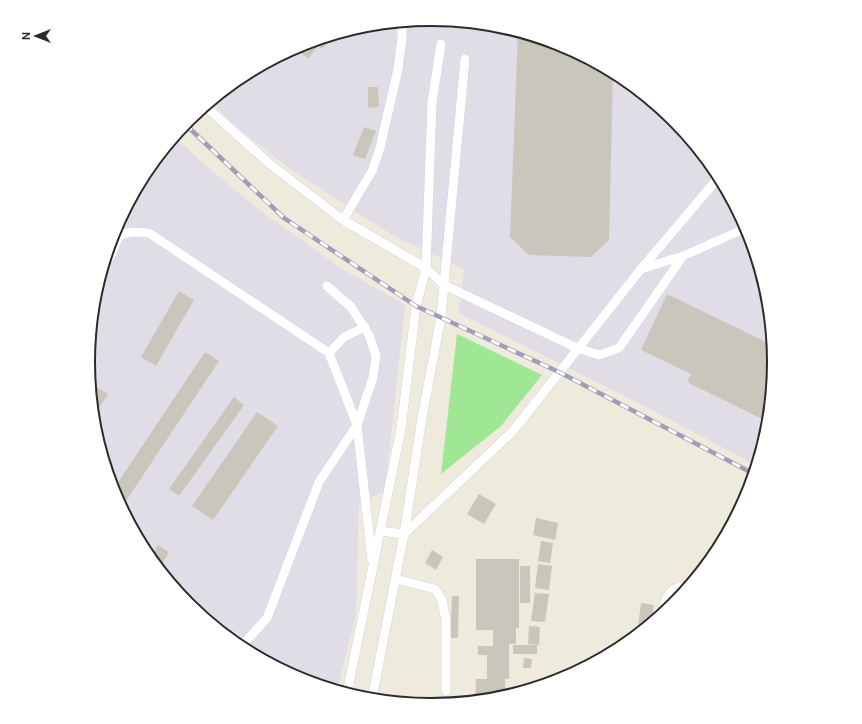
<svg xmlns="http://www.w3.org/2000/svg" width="862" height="724" font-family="'DM Sans',sans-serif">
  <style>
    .industrial { fill: #e1dde6 }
    .green { fill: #a0e795 }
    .building { fill: #c9c6bc }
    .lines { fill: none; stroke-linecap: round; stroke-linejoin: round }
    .lane-casing { stroke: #d2d1e4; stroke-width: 10 }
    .lane { stroke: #fff; stroke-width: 9 }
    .rail-casing { stroke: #a09eb6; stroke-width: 4.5 }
    .rail { stroke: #fff; stroke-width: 3; stroke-dasharray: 9; stroke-linecap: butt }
    .rim { fill: none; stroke: #2b2b2b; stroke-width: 2 }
  </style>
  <rect width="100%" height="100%" fill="#eeeadc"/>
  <g class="industrial">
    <path d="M431 19 498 26 562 45 622 77 674 120 716 172 748 231 767 295 774 362 767 429 756 465 621 394 459 313 464 269 394 236 294 172 235 126 211 101 241 77 300 45 364 26Z"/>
    <path d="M175 136 198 159 254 206 341 268 405 305 385 491 359 504 356 615 337 690 300 679 240 647 188 604 146 552 114 493 95 429 88 362 95 295 114 231 146 171Z"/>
  </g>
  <path class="green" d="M457 334 542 375 501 426 441 474Z"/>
  <g class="building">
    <path d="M518 32 562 45 613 72 609 240 591 257 529 255 510 237Z"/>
    <path d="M334 35 322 49 318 46 308 59 295 48 300 45Z"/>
    <path d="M368 87H378L379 107 368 108Z"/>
    <path d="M364 127 376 131 365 159 353 155Z"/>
    <path d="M179 291 194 300 156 366 141 357Z"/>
    <path d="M667 294 772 345 774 362 768 422 687 382 691 374 641 350Z"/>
    <path d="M769 308 770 325 763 321Z"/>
    <path d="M205 352 219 361 122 507 113 490Z"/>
    <path d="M90 383 108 394 93 417Z"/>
    <path d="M234 397 244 405 179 496 169 489Z"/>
    <path d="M257 412 278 426 213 520 192 506Z"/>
    <path d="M479 494 496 504 484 524 467 514Z"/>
    <path d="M536 518 558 523 555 540 533 535Z"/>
    <path d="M541 541 553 543 550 563 538 561Z"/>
    <path d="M158 545 169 552 159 569 150 558Z"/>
    <path d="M432 550 443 557 436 570 425 563Z"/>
    <path d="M476 559H519V628H516V644H509V679H505V696L498 698 475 701 476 679H487V655H478V646H493V630H476Z"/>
    <path d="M538 564 552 566 549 590 535 588Z"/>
    <rect x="520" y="566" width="10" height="37"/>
    <path d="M535 593 549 594 545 622 531 621Z"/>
    <path d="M452 596H459L458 638H450Z"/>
    <path d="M641 603 654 605 652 622 637 635Z"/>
    <path d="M529 626 540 627 539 645 528 644Z"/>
    <rect x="513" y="645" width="24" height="9"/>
    <path d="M524 658 532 659 531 668H523Z"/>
  </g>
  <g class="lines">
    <defs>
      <g id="lane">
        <path d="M205 106 271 165 343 220 426 268 444 285 577 348 599 355 619 348 683 256"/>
        <path d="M343 220 372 171 380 148 398 69 402 38V22"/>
        <path d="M103 268 113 251 119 235 132 232 149 233 329 353 357 425 372 560"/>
        <path d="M641 269 683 256 746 228"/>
        <path d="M329 353 344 337 365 327"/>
        <path d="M380 531 404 534 513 431 641 269 719 177"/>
        <path d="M395 579 435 589 442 600 446 621V691"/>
        <path d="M663 613C664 599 671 584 688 587"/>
        <path d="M241 647 267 618 319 482 357 425 373 378 376 356 369 335 351 307 327 286"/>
        <path d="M347 693 401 429 416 306 426 268 432 102 441 44"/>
        <path d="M372 699 404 534 422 418 441 317 465 59"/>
      </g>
    </defs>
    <use href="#lane" class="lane-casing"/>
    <use href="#lane" class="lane"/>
    <defs>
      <path id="rail" d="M185 124 284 218 416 306 559 372 754 474"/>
    </defs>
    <use href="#rail" class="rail-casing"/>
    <use href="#rail" class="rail"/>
  </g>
  <path d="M0 0H862V724H0ZM95 362a336 336 0 1 1 672 0a336 336 0 1 1-672 0Z" fill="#fff" fill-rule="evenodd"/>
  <path class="rim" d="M95 362a336 336 0 1 1 672 0a336 336 0 1 1-672 0Z"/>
  <g transform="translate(36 36) rotate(270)" stroke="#ffffff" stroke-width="3" paint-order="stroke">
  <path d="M0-3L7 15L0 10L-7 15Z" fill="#2b2b2b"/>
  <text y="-6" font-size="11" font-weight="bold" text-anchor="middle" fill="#2b2b2b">N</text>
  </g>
</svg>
